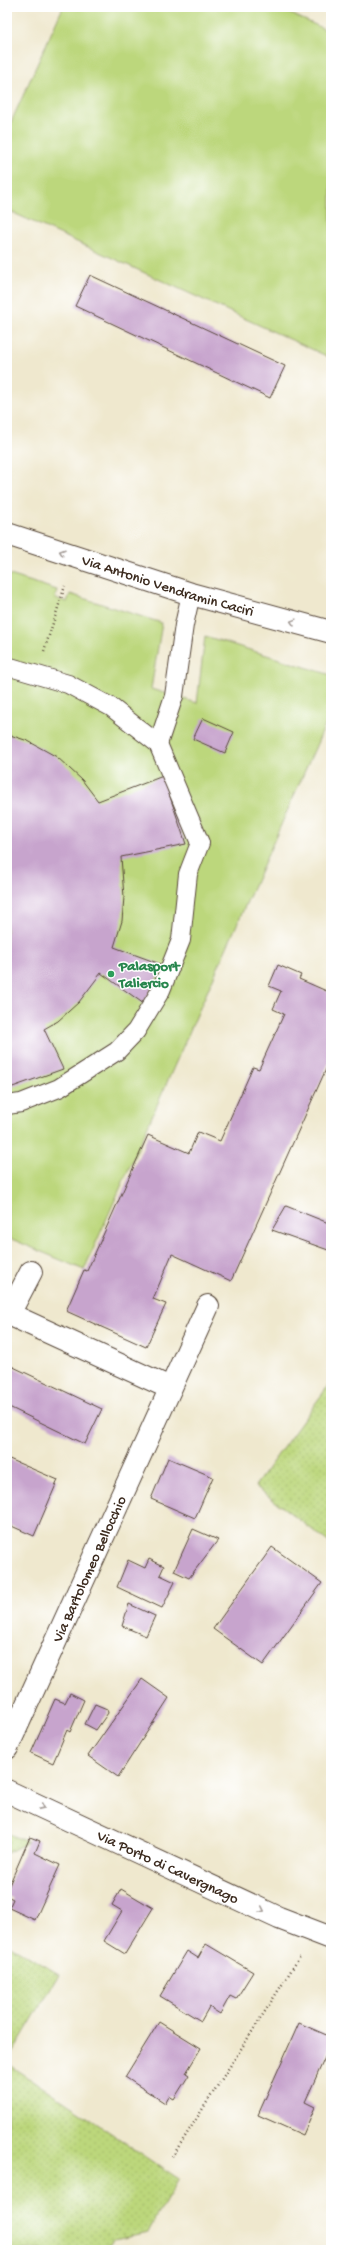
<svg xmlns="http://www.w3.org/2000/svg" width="338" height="2257" font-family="'Gochi Hand',sans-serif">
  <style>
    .green { fill: url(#green-dots); stroke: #7c804d }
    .pitch { fill: #bcd77c; stroke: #7c804d }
    .building { fill: #c7a4cd }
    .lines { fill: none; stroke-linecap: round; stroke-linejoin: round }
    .service-casing { stroke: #564638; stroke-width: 20 }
    .minor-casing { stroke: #564638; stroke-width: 24 }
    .path { stroke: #564638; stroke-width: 2.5; stroke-dasharray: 1 3; stroke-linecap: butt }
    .service { stroke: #fff; stroke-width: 18 }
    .minor { stroke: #fff; stroke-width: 22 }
    .oneway { stroke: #a79f9a }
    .leisure-dot { fill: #2e9e5b; stroke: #fff; stroke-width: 1.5 }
    .labels { text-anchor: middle; stroke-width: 3; stroke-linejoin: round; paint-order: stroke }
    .street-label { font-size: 15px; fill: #3b2a1e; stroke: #fff }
    .leisure-label { font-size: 15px; font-weight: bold; fill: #27864d; stroke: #fff; text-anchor: start }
  </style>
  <defs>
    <pattern id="green-dots" width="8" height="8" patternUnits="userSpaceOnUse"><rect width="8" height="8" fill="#bcd77c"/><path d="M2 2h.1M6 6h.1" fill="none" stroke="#a2b96b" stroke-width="1.8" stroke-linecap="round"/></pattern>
  </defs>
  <rect width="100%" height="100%" fill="#fff"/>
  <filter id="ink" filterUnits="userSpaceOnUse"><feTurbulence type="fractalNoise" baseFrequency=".025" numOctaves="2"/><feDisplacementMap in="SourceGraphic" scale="8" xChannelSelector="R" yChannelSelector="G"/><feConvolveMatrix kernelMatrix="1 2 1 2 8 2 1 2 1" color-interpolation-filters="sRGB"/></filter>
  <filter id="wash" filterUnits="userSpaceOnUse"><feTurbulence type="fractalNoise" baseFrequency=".012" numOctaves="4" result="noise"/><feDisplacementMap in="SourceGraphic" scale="16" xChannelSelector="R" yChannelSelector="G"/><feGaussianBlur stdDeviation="0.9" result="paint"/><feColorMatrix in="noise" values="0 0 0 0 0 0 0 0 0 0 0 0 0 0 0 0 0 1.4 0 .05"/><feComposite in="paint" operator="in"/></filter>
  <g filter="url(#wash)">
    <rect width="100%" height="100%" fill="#efe8ce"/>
    <g class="green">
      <path d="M331 1382V1544L255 1486Z"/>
      <path d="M7 1833 28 1842 7 1853Z"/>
      <path d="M7 1944 59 1974 7 2062Z"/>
      <path d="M7 2063 179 2179 148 2232 113 2239 105 2250H7Z"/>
    </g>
    <g class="pitch">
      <path d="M63 7H276L331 32V358L7 210V131Z"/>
      <path d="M7 574 57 590 55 598 67 602 70 594 162 623 151 689 197 703 205 636 331 675V712L84 1270 7 1237Z"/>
    </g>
    <g id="blocks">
      <g class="building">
        <path d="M90 275 285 366 270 398 75 306Z"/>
        <path d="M203 718 234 732 225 753 193 739Z"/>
        <path d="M7 734 28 741 57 757 82 780 98 801 163 776 186 844 121 857 124 897 122 921 114 947 163 965 144 1004 101 973 79 1002 58 1021 44 1029 63 1069 7 1089Z"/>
        <path d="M278 965 301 975 299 979 331 993V1058L231 1281 172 1254 153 1299 166 1304 146 1347 66 1311 84 1270 87 1271 148 1135 189 1153 198 1132 220 1141 253 1067 259 1069 284 1014 273 1009 281 991 269 986Z"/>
        <path d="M286 1206 331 1224V1251L272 1230Z"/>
        <path d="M7 1364 102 1409 85 1444 7 1406Z"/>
        <path d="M7 1458 58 1480 34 1536 7 1524Z"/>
        <path d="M168 1458 213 1477 195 1518 151 1499Z"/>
        <path d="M193 1529 218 1540 189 1578 174 1571Z"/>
        <path d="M272 1547 322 1583 263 1665 213 1629Z"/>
        <path d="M149 1559 164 1566 160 1575 175 1582 162 1608 117 1587 128 1560 145 1568Z"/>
        <path d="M129 1604 155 1616 146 1636 122 1626Z"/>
        <path d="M142 1679 169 1698 118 1777 88 1756Z"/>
        <path d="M70 1693 84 1700 70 1732 67 1730 53 1763 31 1753 55 1699 65 1703Z"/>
        <path d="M95 1704 107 1709 108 1713 96 1730 85 1724Z"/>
        <path d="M30 1837 40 1841 35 1853 60 1865 35 1920 9 1908 13 1899 7 1896V1890Z"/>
        <path d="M121 1889 153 1908 125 1954 104 1941 122 1911 112 1905Z"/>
        <path d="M206 1944 253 1972 236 1999 230 1996 220 2014 209 2007 201 2021 160 1996 187 1951 198 1958Z"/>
        <path d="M159 2022 201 2048 186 2073 189 2075 174 2099 169 2096 165 2103 125 2077Z"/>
        <path d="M299 2023 331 2037V2044L305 2102 315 2107 303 2135 258 2115Z"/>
      </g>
    </g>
  </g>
  <g filter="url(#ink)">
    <use href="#blocks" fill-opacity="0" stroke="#564638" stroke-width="1"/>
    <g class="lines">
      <defs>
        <g id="service">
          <path d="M7 666 68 684 111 707 158 744 200 843 188 874 181 940 161 990 136 1031 117 1051 59 1088 21 1103 7 1105"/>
          <path d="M158 744 174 696 184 625 191 594"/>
        </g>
        <g id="minor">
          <path id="s1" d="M7 534 191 594 331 632"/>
          <path d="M31 1272 9 1314 170 1388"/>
          <path id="s2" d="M7 1748 208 1306"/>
          <path id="s3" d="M7 1791 279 1918 331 1938"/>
        </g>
      </defs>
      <use href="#service" class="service-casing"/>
      <use href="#minor" class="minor-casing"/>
      <g class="path">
        <path d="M44 651 65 586"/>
        <path d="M172 2157 301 1955"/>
      </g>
      <use href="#service" class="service"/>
      <use href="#minor" class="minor"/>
    </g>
    <defs><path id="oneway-chevron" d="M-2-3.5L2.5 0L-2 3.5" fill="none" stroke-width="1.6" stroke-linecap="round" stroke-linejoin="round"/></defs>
    <g class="oneway">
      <use href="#oneway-chevron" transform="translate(62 552) rotate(-162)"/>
      <use href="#oneway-chevron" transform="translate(293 622) rotate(-165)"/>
      <use href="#oneway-chevron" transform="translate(42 1807) rotate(25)"/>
      <use href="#oneway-chevron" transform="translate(262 1910) rotate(25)"/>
    </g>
  </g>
  <circle class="leisure-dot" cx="111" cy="974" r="4"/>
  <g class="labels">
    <g class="street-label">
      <text dy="5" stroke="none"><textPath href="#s1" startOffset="169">Via Antonio Vendramin Caciri</textPath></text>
      <text dy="5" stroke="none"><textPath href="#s2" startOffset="197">Via Bartolomeo Bellocchio</textPath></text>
      <text dy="5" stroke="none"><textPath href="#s3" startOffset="178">Via Porto di Cavergnago</textPath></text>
    </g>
    <g class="leisure-label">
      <text x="119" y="970">Palasport<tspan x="119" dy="17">Taliercio</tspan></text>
    </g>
  </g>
  <rect width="338" height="2257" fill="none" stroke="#fff" stroke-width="24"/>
</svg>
